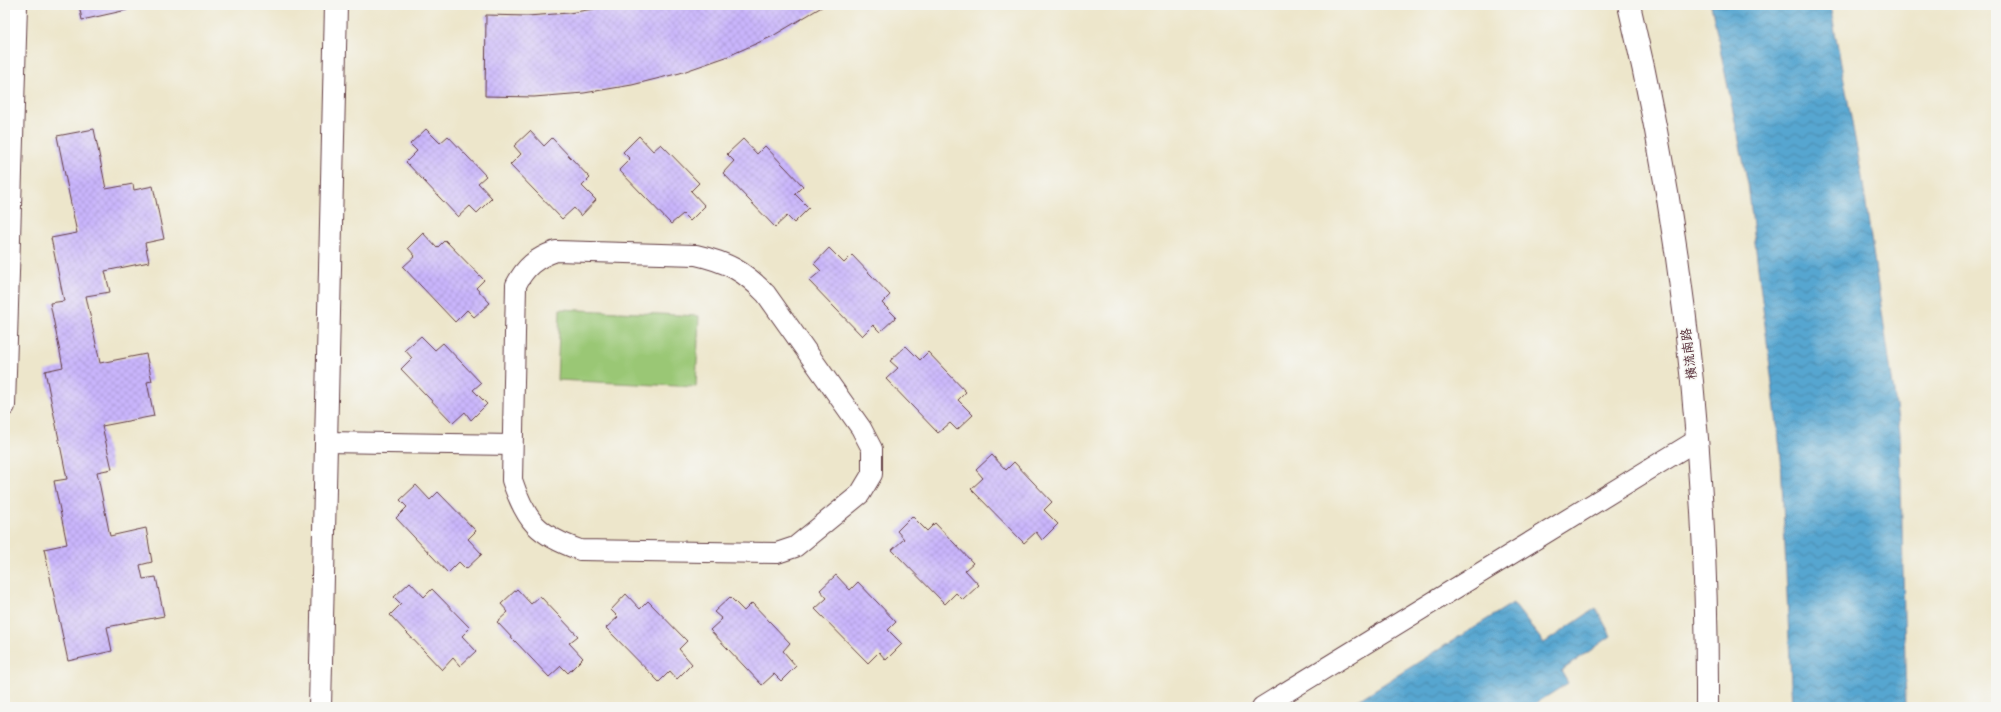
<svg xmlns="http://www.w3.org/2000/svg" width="2001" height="712" font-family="'Comic Neue','LXGW WenKai TC',sans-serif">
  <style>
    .pitch { fill: #9ac775; stroke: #727350 }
    .water { fill: url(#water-waves); stroke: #50627e }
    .building { fill: url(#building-cross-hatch) }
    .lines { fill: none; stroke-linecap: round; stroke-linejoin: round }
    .service-casing { stroke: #623d43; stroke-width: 22 }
    .minor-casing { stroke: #623d43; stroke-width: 24 }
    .tertiary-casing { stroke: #623d43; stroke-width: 24 }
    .service { stroke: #fff; stroke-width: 20 }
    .minor { stroke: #fff; stroke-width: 22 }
    .tertiary { stroke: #fff; stroke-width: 22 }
    .labels { text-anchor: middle; stroke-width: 3; stroke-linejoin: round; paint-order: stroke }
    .street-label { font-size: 13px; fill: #4a1f2b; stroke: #f6f6f2 }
  </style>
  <defs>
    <pattern id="water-waves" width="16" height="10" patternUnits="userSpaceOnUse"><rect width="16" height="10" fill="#56a6d0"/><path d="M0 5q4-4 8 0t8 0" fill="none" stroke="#4987a9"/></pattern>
    <pattern id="building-cross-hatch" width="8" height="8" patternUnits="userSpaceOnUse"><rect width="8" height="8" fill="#c9b5fc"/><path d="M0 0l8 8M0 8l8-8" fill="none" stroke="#ae9bd8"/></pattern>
  </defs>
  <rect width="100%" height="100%" fill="#f6f6f2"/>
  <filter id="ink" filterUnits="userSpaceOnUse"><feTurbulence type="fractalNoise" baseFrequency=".025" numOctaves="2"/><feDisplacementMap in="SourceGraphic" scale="8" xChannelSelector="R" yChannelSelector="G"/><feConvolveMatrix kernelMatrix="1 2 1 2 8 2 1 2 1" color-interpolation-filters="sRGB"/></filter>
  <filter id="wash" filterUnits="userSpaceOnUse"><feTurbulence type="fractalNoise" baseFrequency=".012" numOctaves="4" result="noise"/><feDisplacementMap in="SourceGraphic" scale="16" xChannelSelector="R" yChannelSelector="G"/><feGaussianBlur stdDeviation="0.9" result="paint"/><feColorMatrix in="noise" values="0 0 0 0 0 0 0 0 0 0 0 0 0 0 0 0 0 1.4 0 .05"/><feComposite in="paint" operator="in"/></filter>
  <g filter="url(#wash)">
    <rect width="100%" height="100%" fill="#ede6cb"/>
    <path class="pitch" d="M560 309 699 316 696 387 557 380Z"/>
    <g class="water">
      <path d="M1711 5H1830L1861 171 1900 433 1906 707H1792L1781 458 1748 184Z"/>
      <path d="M1513 603 1544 643 1596 608 1611 636 1561 671 1568 683 1530 707H1347Z"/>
    </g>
    <g id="blocks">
      <g class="building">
        <path d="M79 5H125L127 10 82 20Z"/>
        <path d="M617 5H825L771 37 726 57 680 73 632 85 584 93 534 97 485 96 486 15 527 16 569 13Z"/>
        <path d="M94 129 106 189 133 184 134 190 153 186 164 239 145 243 149 262 105 271 110 292 86 296 100 363 146 354 152 381 147 382 154 416 102 426 112 469 97 472 110 536 146 528 152 562 140 565 143 579 156 577 164 616 107 627 112 651 68 661 44 549 67 544 54 481 67 479 45 371 63 367 50 303 64 301 51 238 77 233 57 136Z"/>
        <path d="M426 129 440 143 448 136 486 176 478 183 492 198 477 213 470 206 458 217 406 162 417 151 410 144Z"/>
        <path d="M530 131 544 146 552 138 590 178 582 186 596 200 581 216 574 208 562 219 510 165 521 154 514 146Z"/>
        <path d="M639 136 653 151 661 144 699 183 691 191 705 206 690 221 683 214 671 224 619 170 630 159 623 152Z"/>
        <path d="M743 139 757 154 765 146 803 186 795 194 809 208 794 223 787 216 775 227 723 173 734 161 727 154Z"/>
        <path d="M423 233 437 248 445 240 484 280 476 288 490 303 474 317 467 310 455 322 403 267 415 256 408 248Z"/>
        <path d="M829 248 844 263 852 255 890 295 882 303 896 317 880 332 873 325 862 336 809 281 821 271 814 264Z"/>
        <path d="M421 336 435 350 443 343 481 383 473 390 487 404 471 420 465 412 453 423 401 369 412 358 405 350Z"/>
        <path d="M906 346 920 360 928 352 966 392 958 400 973 415 957 430 950 423 938 433 886 379 898 368 890 361Z"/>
        <path d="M992 455 1006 470 1014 462 1052 502 1044 510 1058 524 1042 540 1036 532 1024 543 971 489 983 478 976 470Z"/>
        <path d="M416 485 430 500 438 492 476 531 468 539 482 554 466 569 459 562 448 573 396 518 407 507 400 500Z"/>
        <path d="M912 516 927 531 935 523 973 563 965 570 979 585 963 600 956 593 945 604 892 550 904 539 897 531Z"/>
        <path d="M836 575 850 590 858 582 896 622 888 630 902 644 886 660 879 652 868 663 815 609 827 598 820 590Z"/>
        <path d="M410 582 424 597 432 589 470 628 462 636 476 651 460 666 453 658 442 670 390 615 401 604 394 597Z"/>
        <path d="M517 589 531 604 540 596 578 636 569 643 583 658 568 673 561 666 549 677 497 622 508 612 501 604Z"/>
        <path d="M626 594 640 609 648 601 687 641 679 649 692 664 677 679 670 671 659 682 606 628 618 617 611 610Z"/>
        <path d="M730 597 744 611 752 603 790 643 783 651 796 666 781 681 774 674 762 685 710 630 722 619 714 612Z"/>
      </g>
    </g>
  </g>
  <g filter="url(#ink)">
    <use href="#blocks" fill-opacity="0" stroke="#623d43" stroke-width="1"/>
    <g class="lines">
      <defs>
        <g id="service">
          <path d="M556 251 696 255C727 262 744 271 766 294L861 428 872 449V474L860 494 795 547 777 553 580 550C538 535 526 522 512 480L516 285C525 267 536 258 556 251Z"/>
          <path d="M5 406 17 5"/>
          <path d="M326 442 512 445"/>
          <path d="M1262 707 1697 440"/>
        </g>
        <path id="minor" d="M320 707 336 5"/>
        <path id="tertiary" d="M1629 5C1684 234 1708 472 1707 707"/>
      </defs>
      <use href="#service" class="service-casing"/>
      <use href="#minor" class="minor-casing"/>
      <use href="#tertiary" class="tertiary-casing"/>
      <use href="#service" class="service"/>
      <use href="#minor" class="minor"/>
      <use href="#tertiary" class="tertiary"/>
    </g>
  </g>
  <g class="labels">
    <g class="street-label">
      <text transform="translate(1688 354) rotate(-97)" y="5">横流南路</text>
    </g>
  </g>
  <rect width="2001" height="712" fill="none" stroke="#f6f6f2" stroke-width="20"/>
</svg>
